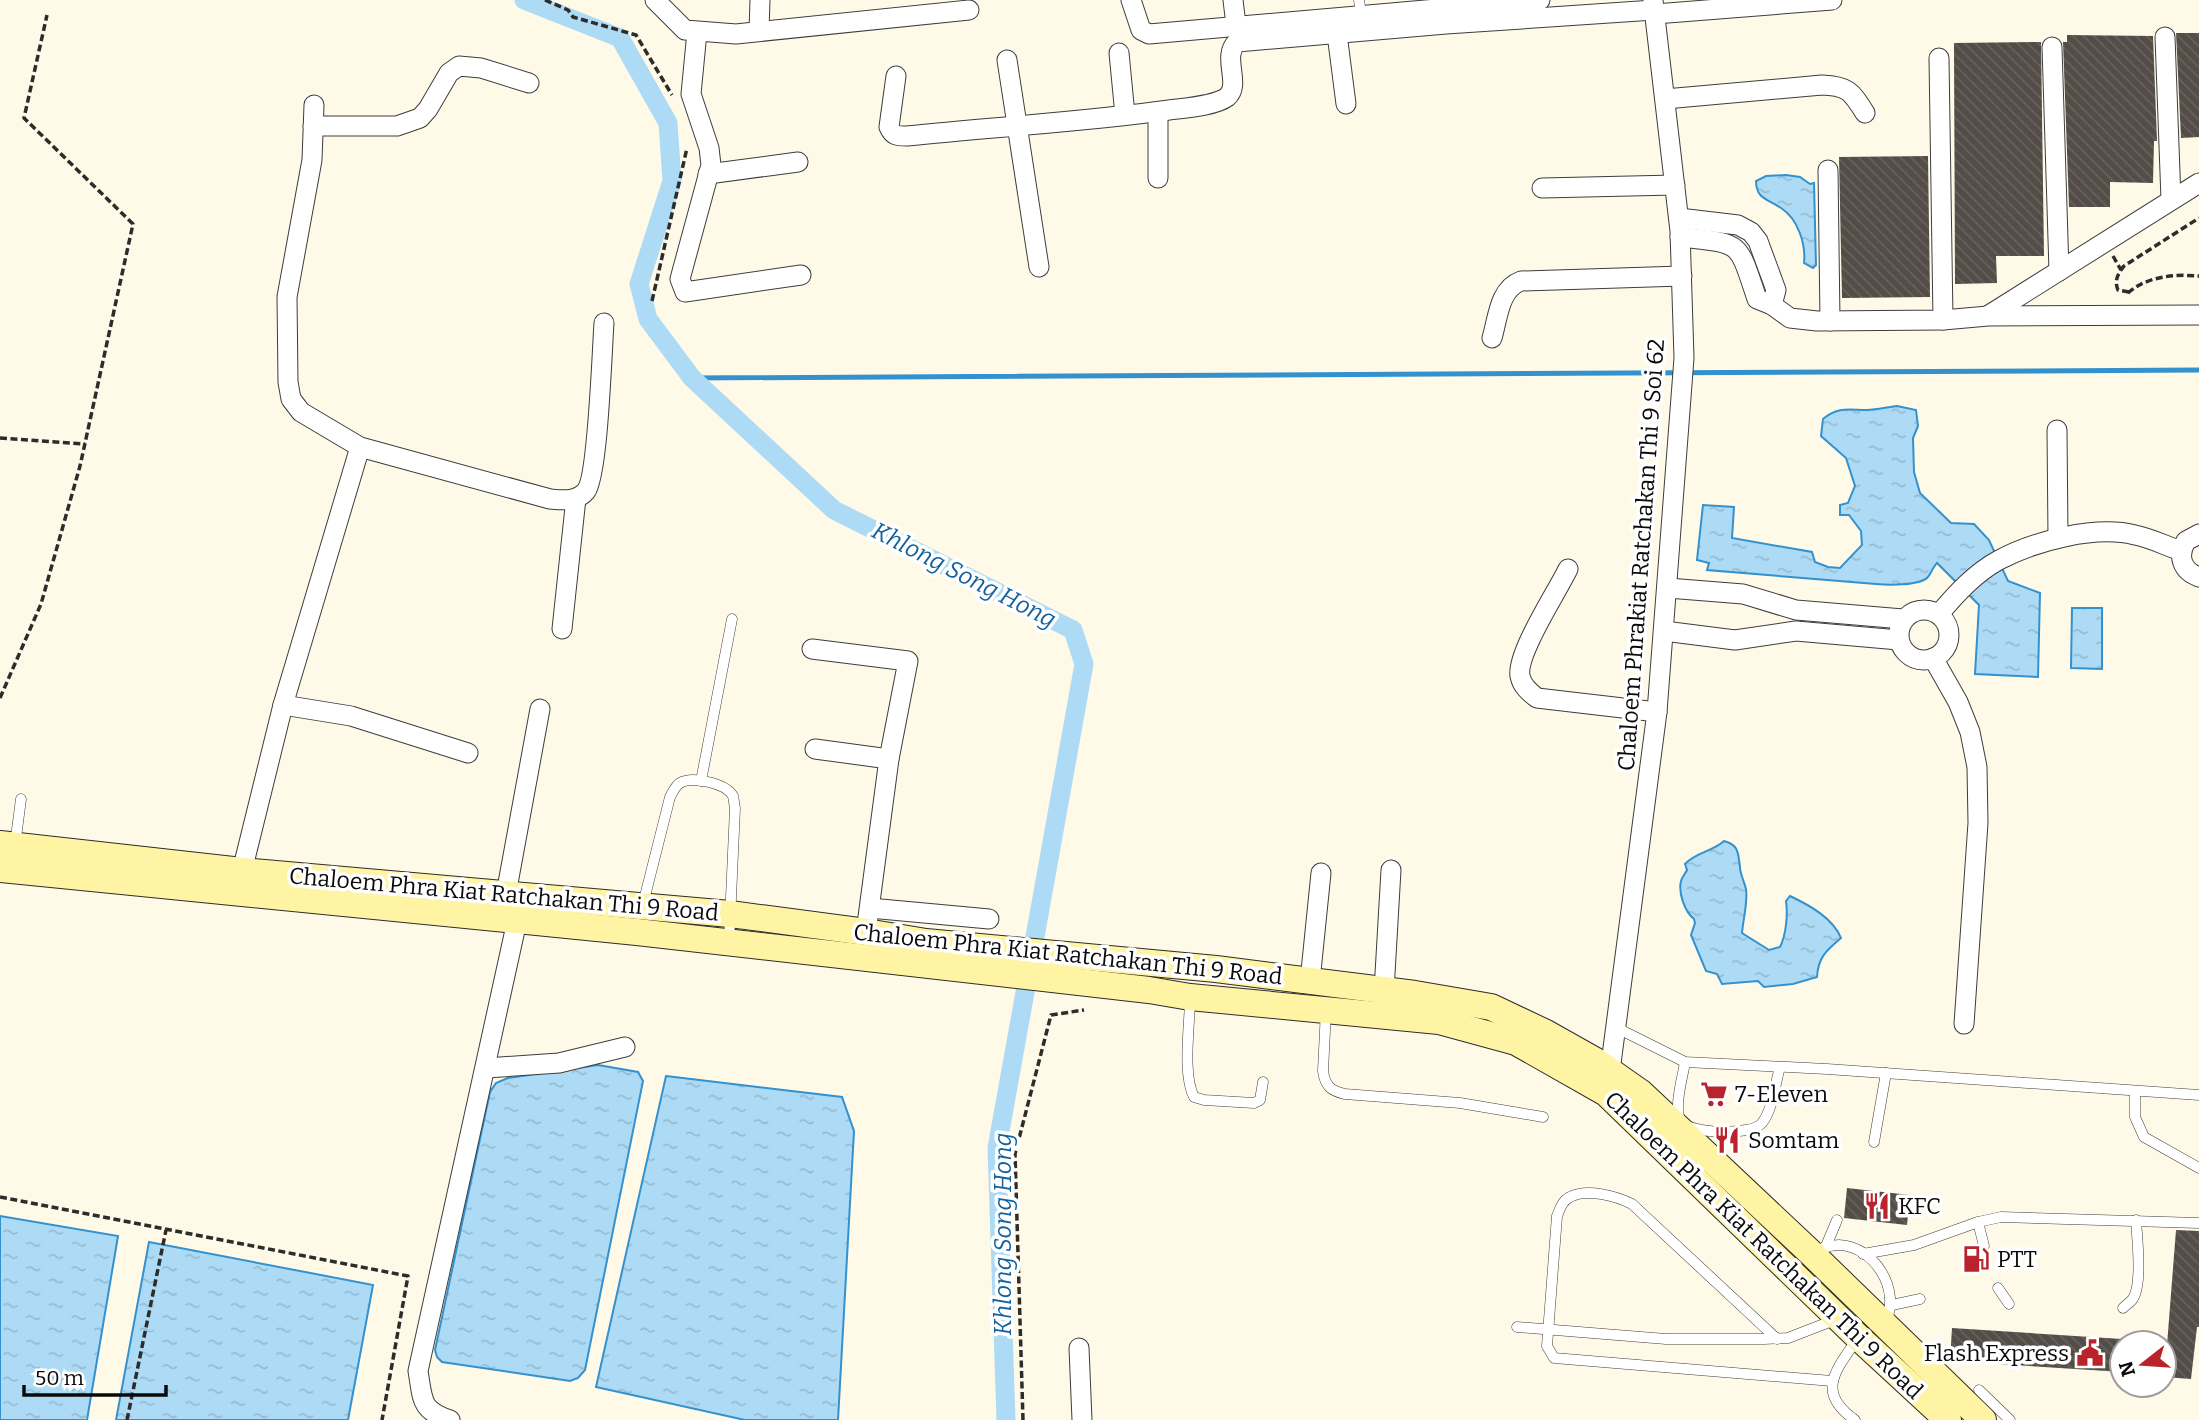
<svg xmlns="http://www.w3.org/2000/svg" width="2199" height="1420" font-family="Bitter,serif">
  <style>
    .water { fill: url(#water-ripples); stroke: #3391ce; stroke-width: 2 }
    .lines { fill: none; stroke-linecap: round; stroke-linejoin: round }
    .stream { stroke: #3391ce; stroke-width: 5 }
    .canal { stroke: #addbf6; stroke-width: 19 }
    .building { fill: url(#building-back-hatch) }
    .service-casing { stroke: #3d3d3d; stroke-width: 11 }
    .minor-casing { stroke: #3d3d3d; stroke-width: 21 }
    .secondary-casing { stroke: #2c2c2c; stroke-width: 28 }
    .path { stroke: #2c2c2c; stroke-width: 3.5; stroke-dasharray: 7 3.5; stroke-linecap: butt }
    .service { stroke: #fff; stroke-width: 10 }
    .minor { stroke: #fff; stroke-width: 19 }
    .secondary { stroke: #fff4a3; stroke-width: 26 }
    .labels { text-anchor: middle; stroke-width: 7; stroke-linejoin: round; paint-order: stroke }
    .street-label { font-size: 23px; fill: #0a0a0a; stroke: #fff }
    .poi-label { font-size: 23px; fill: #0a0a0a; stroke: #fff; text-anchor: start }
    .water-label { font-size: 24px; font-style: italic; fill: #14619c; stroke: #fff }
  </style>
  <defs>
    <pattern id="water-ripples" width="26" height="14" patternUnits="userSpaceOnUse" patternTransform="scale(1.75)"><rect width="26" height="14" fill="#addbf6"/><path d="M2 4q2-2 4 0t4 0M15 11q2-2 4 0t4 0" fill="none" stroke="#94bbd2"/></pattern>
    <pattern id="building-back-hatch" width="6" height="6" patternUnits="userSpaceOnUse" patternTransform="scale(1.75)"><rect width="6" height="6" fill="#534c47"/><path d="M-1 5l2 2M0 0l6 6M5-1l2 2" fill="none" stroke="#67615d"/></pattern>
  </defs>
  <rect width="100%" height="100%" fill="#fffae8"/>
  <g class="water">
    <path d="M1786 175 1800 177 1810 184 1814 183 1816 265 1813 268 1804 263C1806 244 1798 219 1781 208 1768 199 1756 199 1756 181L1766 176Z"/>
    <path d="M1897 406 1916 410 1918 426 1913 438 1914 472 1920 493 1951 523 1974 524 1989 540 2008 581 2040 593 2038 677 1975 674 1979 605 1937 563C1933 567 1931 573 1928 577 1920 586 1887 585 1876 584L1707 570 1709 563 1697 560 1703 505 1734 507 1732 538 1812 552 1815 562 1828 567 1840 568 1862 545 1861 531 1849 515H1840V505L1848 503 1855 486 1846 458 1821 436 1823 419C1838 406 1850 410 1867 410 1877 410 1887 407 1897 406Z"/>
    <path d="M2072 608H2102V669L2071 668Z"/>
    <path d="M1724 841C1739 845 1738 853 1740 867 1740 874 1744 881 1746 889 1748 902 1743 920 1742 933L1769 950 1780 947C1786 935 1788 915 1786 901L1790 896C1809 905 1833 918 1841 938 1827 950 1818 957 1817 977L1793 984 1764 987 1758 981 1722 984 1717 974 1706 971 1691 935 1695 923 1694 919C1685 912 1678 893 1681 881 1682 877 1685 874 1687 870L1685 864C1696 852 1712 852 1724 841Z"/>
    <path d="M598 1065 638 1072 643 1081 585 1370 578 1378 570 1381 442 1362 437 1357 435 1350 490 1092 496 1083 508 1078Z"/>
    <path d="M666 1076 842 1097 854 1131 838 1420H745L596 1387Z"/>
    <path d="M0 1216 118 1236 87 1420H0Z"/>
    <path d="M149 1242 373 1285 348 1420H116Z"/>
  </g>
  <g class="lines">
    <path class="stream" d="M692 378 2199 370"/>
    <path class="canal" d="M524 0 620 38 668 123 672 181 639 284 648 319 692 378 834 510 1073 630 1084 664 997 1148 1006 1420"/>
  </g>
  <g class="building">
    <path d="M2176 33H2199V137L2181 138Z"/>
    <path d="M2067 35 2153 36 2157 141H2154L2153 183 2110 182V207H2069L2063 42H2067Z"/>
    <path d="M2041 42 2044 256H1996L1997 283 1955 284 1954 43Z"/>
    <path d="M1928 156 1930 297 1842 298 1839 157Z"/>
    <path d="M1847 1188 1910 1195 1907 1225 1844 1218Z"/>
    <path d="M2176 1230 2199 1231V1327H2197L2191 1379 2164 1377V1345H2167Z"/>
    <path d="M1952 1328 2122 1339V1372L1950 1361Z"/>
  </g>
  <g class="lines">
    <defs>
      <g id="service">
        <path d="M1359 0 1361 14"/>
        <path d="M701 781 732 619"/>
        <path d="M15 845 21 799"/>
        <path d="M643 904 670 797C673 792 675 786 680 783 692 776 726 783 733 796 734 800 734 804 735 808L729 942"/>
        <path d="M1190 998C1190 1024 1182 1074 1194 1097L1204 1100 1254 1103 1260 1100 1263 1082"/>
        <path d="M1326 1010 1323 1071C1325 1086 1331 1091 1345 1094L1460 1103 1543 1117"/>
        <path d="M1617 1028 1685 1062 1827 1069 2199 1095"/>
        <path d="M1685 1062C1683 1076 1673 1109 1681 1121 1689 1134 1752 1136 1762 1123 1773 1109 1775 1084 1780 1067"/>
        <path d="M2135 1091V1117L2144 1137 2199 1168"/>
        <path d="M1874 1142 1886 1073"/>
        <path d="M1978 1222 1984 1246"/>
        <path d="M1826 1246 1837 1220"/>
        <path d="M1812 1252C1820 1249 1829 1245 1839 1245 1874 1246 1902 1290 1885 1323"/>
        <path d="M1863 1254 1914 1245 1978 1222 2001 1217 2199 1223"/>
        <path d="M1998 1288 2009 1304"/>
        <path d="M1892 1305 1920 1299"/>
        <path d="M2123 1308C2126 1305 2129 1303 2132 1300 2143 1286 2137 1238 2136 1220"/>
        <path d="M1517 1327 1666 1339H1764L1788 1338 1837 1319"/>
        <path d="M1777 1339 1632 1204C1616 1196 1587 1188 1570 1197 1562 1201 1560 1209 1557 1216L1547 1346 1554 1358 1832 1381"/>
        <path d="M1979 1390 2010 1420"/>
        <path d="M1855 1420C1815 1392 1836 1370 1858 1338"/>
      </g>
      <g id="minor">
        <path d="M655 0 685 30 736 34 969 10"/>
        <path d="M1131 0 1141 30 1149 34 1540 0"/>
        <path d="M1233 0 1236 25"/>
        <path d="M1655 14 1832 0"/>
        <path d="M759 31 760 0"/>
        <path d="M697 32 691 94 709 148 711 165 680 279 685 292 801 275"/>
        <path d="M1337 34 1346 104"/>
        <path d="M2165 37 2171 200"/>
        <path d="M2052 47 2059 271"/>
        <path d="M1119 53 1125 115"/>
        <path d="M1939 58 1943 320"/>
        <path d="M1007 60 1039 267"/>
        <path d="M896 76 889 127C893 136 897 136 907 136 994 127 1082 122 1169 110 1184 108 1215 106 1227 97 1242 84 1221 57 1237 42L1446 24 1654 10"/>
        <path d="M1665 99 1822 85C1848 86 1851 91 1865 113"/>
        <path d="M314 105 312 160 287 297 288 382 291 399 301 412 360 447 550 499C563 500 577 502 586 491 598 476 602 350 604 323"/>
        <path d="M1158 112V178"/>
        <path d="M313 126H397L420 118 428 109 449 73 459 66 481 68 529 83"/>
        <path d="M1828 170 1830 321"/>
        <path d="M708 174 798 162"/>
        <path d="M1542 188 1675 185"/>
        <path d="M1679 218 1738 225 1751 232 1758 241 1776 290 1772 305"/>
        <path d="M1680 237C1742 244 1737 239 1757 299L1772 305 1790 318 1817 321 1943 320 1988 316 2199 315"/>
        <path d="M1989 315 2199 183"/>
        <path d="M1492 338C1498 318 1499 289 1521 281L1682 276"/>
        <path d="M2057 430 2058 537"/>
        <path d="M2199 534 2186 541C2177 556 2182 571 2199 577"/>
        <path d="M1568 569C1557 592 1516 654 1520 676 1522 686 1529 692 1537 698L1657 712"/>
        <path d="M1668 588 1743 594 1796 610 1903 619"/>
        <circle cx="1924" cy="635" r="25"/>
        <path d="M1939 614C1956 594 1975 573 1999 560 2035 541 2095 525 2135 535 2151 538 2166 546 2181 551"/>
        <path d="M562 629 576 498"/>
        <path d="M1664 631 1735 640 1796 631 1899 640"/>
        <path d="M812 649 908 661 889 759 866 932"/>
        <path d="M1933 658 1958 702 1970 732 1977 767 1978 823 1964 1024"/>
        <path d="M283 705 351 716 468 753"/>
        <path d="M815 749 889 759"/>
        <path d="M242 871 283 705 360 447"/>
        <path d="M506 894 540 709"/>
        <path d="M870 908 989 919"/>
        <path d="M1310 981 1321 873"/>
        <path d="M1384 991 1391 870"/>
        <path d="M486 1068 559 1063 625 1047"/>
        <path d="M1610 1071 1657 712 1684 358 1680 231 1653 0"/>
        <path d="M1079 1348 1082 1420"/>
        <path d="M450 1420C420 1410 423 1400 418 1371L517 921"/>
      </g>
      <g id="secondary">
        <path d="M0 844 242 871 730 914 866 932 926 942 1216 969 1415 994 1491 1007 1546 1033 1594 1060 1641 1093 1811 1253 1983 1420"/>
        <path d="M0 869 637 932 1149 990 1190 997 1439 1021 1516 1042 1606 1093 1859 1338 1948 1420"/>
      </g>
    </defs>
    <use href="#service" class="service-casing"/>
    <use href="#minor" class="minor-casing"/>
    <use href="#secondary" class="secondary-casing"/>
    <g class="path">
      <path d="M545 0 568 10 573 17 636 35 672 95"/>
      <path d="M2113 256 2121 270"/>
      <path d="M2129 292 2118 290C2114 281 2118 273 2124 266L2199 218"/>
      <path d="M2128 293C2147 276 2175 274 2199 276"/>
      <path d="M652 301 687 148"/>
      <path d="M0 438 85 444"/>
      <path d="M0 698 41 604 80 466 133 224 24 118 47 15"/>
      <path d="M0 1197 408 1276 382 1420"/>
      <path d="M127 1420 166 1230"/>
      <path d="M1023 1420 1015 1154 1051 1015 1084 1010"/>
    </g>
    <use href="#service" class="service"/>
    <use href="#minor" class="minor"/>
    <use href="#secondary" class="secondary"/>
  </g>
  <defs>
    <symbol id="supermarket-bare" viewBox="-9 -9 18 18"><path d="M-6-5.5h2.5l.6 2H6L4.5 2H-2.5L-4.4-4H-6ZM-1.5 3.2a1.3 1.3 0 1 0 .1 0ZM3 3.2a1.3 1.3 0 1 0 .1 0Z" fill="#ba232b" stroke="#fff" stroke-width="2.5" paint-order="stroke"/></symbol>
    <symbol id="restaurant-bare" viewBox="-9 -9 18 18"><path d="M-5-6h1v4h1v-4h1v4h1v-4h1v5L-1.5 .5V6h-2V.5L-5-1ZM5-6V6H3V1.5H1.5Q1.5-4 5-6Z" fill="#ba232b" stroke="#fff" stroke-width="2.5" paint-order="stroke"/></symbol>
    <symbol id="fuel-bare" viewBox="-9 -9 18 18"><path d="M-5.5-6h7V0h2V4h1.3V-2.5L3-4.5l.8-.8L6-3V5H2.5V1h-1V6h-7ZM-4.2-4.7v3.2H.2V-4.7Z" fill="#ba232b" stroke="#fff" stroke-width="2.5" paint-order="stroke"/></symbol>
    <symbol id="civic-bare" viewBox="-9 -9 18 18"><path d="M-.6-6.5H3V-4.5H.6V-3L4-1V1h2V6H-6V1h2V-1L-.6-3ZM-1.2 2.5V6h2.4V2.5Z" fill="#ba232b" stroke="#fff" stroke-width="2.5" paint-order="stroke"/></symbol>
  </defs>
  <g fill-rule="evenodd">
    <use href="#supermarket-bare" x="1695" y="1075" width="38" height="38"/>
    <use href="#restaurant-bare" x="1708" y="1121" width="38" height="38"/>
    <use href="#restaurant-bare" x="1858" y="1187" width="38" height="38"/>
    <use href="#fuel-bare" x="1957" y="1240" width="38" height="38"/>
    <use href="#civic-bare" x="2071" y="1334" width="38" height="38"/>
  </g>
  <g class="labels">
    <g class="street-label">
      <text transform="translate(1641 555) rotate(-86)" y="8">Chaloem Phrakiat Ratchakan Thi 9 Soi 62</text>
      <text transform="translate(504 894) rotate(5)" y="8">Chaloem Phra Kiat Ratchakan Thi 9 Road</text>
      <text transform="translate(1068 954) rotate(6)" y="8">Chaloem Phra Kiat Ratchakan Thi 9 Road</text>
      <text transform="translate(1764 1245) rotate(44)" y="8">Chaloem Phra Kiat Ratchakan Thi 9 Road</text>
    </g>
    <g class="poi-label">
      <text x="1735" y="1102">7-Eleven</text>
      <text x="1748" y="1148">Somtam</text>
      <text x="1898" y="1214">KFC</text>
      <text x="1997" y="1267">PTT</text>
      <text x="2069" y="1361" text-anchor="end">Flash Express</text>
    </g>
    <g class="water-label">
      <text transform="translate(964 575) rotate(27)" y="8">Khlong Song Hong</text>
      <text transform="translate(1003 1234) rotate(-90)" y="8">Khlong Song Hong</text>
    </g>
  </g>
  <g transform="translate(2143 1364) rotate(253)"><circle r="33" fill="#ffffff" stroke="#9d9d9d" stroke-width="2"/>
  <path d="M0-5L12 26L0 18L-12 26Z" fill="#ba232b"/>
  <text y="-10" font-size="19" font-weight="bold" text-anchor="middle" fill="#0a0a0a">N</text>
  </g>
  <path d="M24 1385v10h142v-10" fill="none" stroke="#0a0a0a" stroke-width="3.5"/>
  <text x="35" y="1385" font-size="21" fill="#0a0a0a" stroke="#ffffff" stroke-width="5" paint-order="stroke">50 m</text>
</svg>
